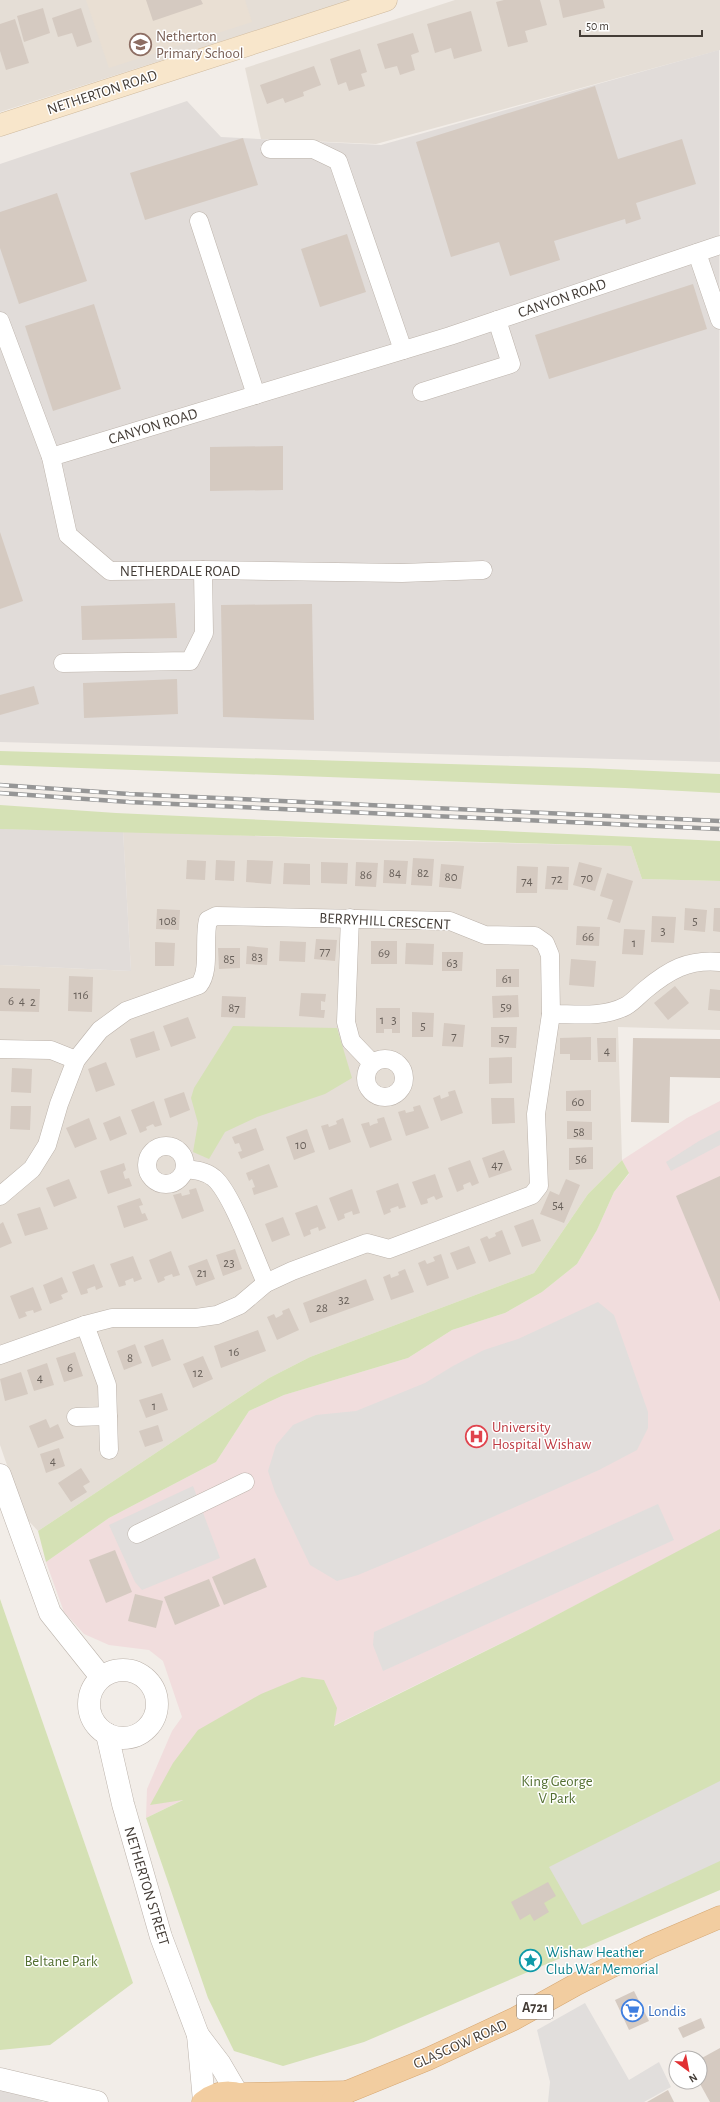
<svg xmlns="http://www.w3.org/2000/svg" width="720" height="2102" font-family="'Alegreya Sans',sans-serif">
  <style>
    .residential { fill: #e5ded6 }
    .industrial { fill: #e1dcd9 }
    .education { fill: #e9dfd3 }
    .medical { fill: #f1dddd }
    .green { fill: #d5e1b5 }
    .parking { fill: #e1dedc }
    .building { fill: #d5cac1 }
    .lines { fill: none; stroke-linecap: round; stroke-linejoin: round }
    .minor-casing { stroke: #bcb3ab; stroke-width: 19 }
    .tertiary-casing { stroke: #bcb3ab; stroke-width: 23 }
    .secondary-casing { stroke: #cfba9e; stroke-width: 23 }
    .primary-casing { stroke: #d6a772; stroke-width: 23 }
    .minor { stroke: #fff; stroke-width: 18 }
    .tertiary { stroke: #fff; stroke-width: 22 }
    .secondary { stroke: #f8e6cb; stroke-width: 22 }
    .primary { stroke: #f2cda0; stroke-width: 22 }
    .rail-casing { stroke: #969696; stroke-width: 4.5 }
    .rail { stroke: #fff; stroke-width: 3; stroke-dasharray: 9; stroke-linecap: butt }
    .labels { text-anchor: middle; stroke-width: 3; stroke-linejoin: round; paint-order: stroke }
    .number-label { font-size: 13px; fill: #68605a }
    .shield { fill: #fff; stroke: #7c7773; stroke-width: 1 }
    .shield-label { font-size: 14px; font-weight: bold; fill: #443d37 }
    .education-label { font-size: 15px; fill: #785e54; stroke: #fff; text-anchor: start }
    .street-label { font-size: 15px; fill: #443d37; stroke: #fff }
    .health-label { font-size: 15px; fill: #be3a42; stroke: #fff; text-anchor: start }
    .park-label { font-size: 15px; fill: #536f31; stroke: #fff }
    .culture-label { font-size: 15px; fill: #0d838f; stroke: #fff; text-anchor: start }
    .shop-label { font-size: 15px; fill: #366cbe; stroke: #fff; text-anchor: start }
  </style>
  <rect width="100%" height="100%" fill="#f2ede8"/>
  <g class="residential">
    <path d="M0 0H351L0 112Z"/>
    <path d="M455 0H720V50L376 144 261 139 245 68Z"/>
    <path d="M123 831 361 840 631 846 642 879 720 881V1030L618 1027 622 1160 588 1194 534 1273 310 1357 269 1378 38 1531 25 1517 0 1445V965L131 971Z"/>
  </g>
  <g class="industrial">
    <path d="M719 50 720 762 0 742V164L187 101 221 137 381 145Z"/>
    <path d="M0 829 123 831 131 971 0 965Z"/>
    <path d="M0 2090 29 2096 43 2102H0Z"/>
  </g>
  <path class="education" d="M86 0H245L252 22 109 68Z"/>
  <path class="medical" d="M720 1101V1530L528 1630 146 1818 147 1789 172 1731 182 1717 163 1661 149 1650 109 1645 84 1634 64 1612 46 1562 109 1518 216 1462 249 1411 284 1395 408 1358 452 1330 505 1313 542 1292 577 1264 597 1230 614 1192 629 1174 622 1160 687 1118Z"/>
  <g class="green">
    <path d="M0 751 587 768 720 774V793L625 788 0 765Z"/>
    <path d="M0 805 116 813 720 841V881L642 879 631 846 0 829Z"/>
    <path d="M233 1026 337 1028 352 1078 325 1094 257 1117 225 1132 209 1159 193 1152 198 1123 191 1098 194 1088Z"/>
    <path d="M622 1160 629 1173 614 1192 597 1230 577 1264 542 1292 505 1313 452 1330 408 1358 284 1395 249 1411 216 1462 109 1518 46 1562 38 1531 269 1378 310 1357 534 1273 588 1194Z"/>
    <path d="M720 1529V1890L364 2042 283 2066 234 2051 208 1998 146 1818 183 1800 150 1805 173 1763 198 1730 261 1694 302 1677 324 1680 337 1708 334 1726 528 1630Z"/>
    <path d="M0 1599 133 1983 50 2045 0 2050Z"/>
  </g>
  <g class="parking">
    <path d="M720 1130V1145L671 1171 666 1162 699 1141Z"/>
    <path d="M598 1302 614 1315 648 1412V1428L637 1450 599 1470 418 1550 358 1575 337 1581 310 1565 275 1492 268 1471 276 1445 293 1425 316 1415 356 1411 425 1383 453 1366 484 1350 518 1339Z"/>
    <path d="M193 1486 220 1558 142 1590 135 1582 109 1525Z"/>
    <path d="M658 1504 674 1540 383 1671 373 1645 374 1632Z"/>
    <path d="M720 1781V1861L582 1925 549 1867Z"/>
    <path d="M585 2003 629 2080 659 2062 671 2087 644 2102H548L550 2082 537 2030Z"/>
  </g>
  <g class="building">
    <path d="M146 0H201L203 4 153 21Z"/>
    <path d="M504 0H540L547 25 525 31 528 42 508 47 496 2Z"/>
    <path d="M559 0H603L605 8 563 18Z"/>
    <path d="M43 8 50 33 24 42 17 16Z"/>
    <path d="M81 8 92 42 77 47 72 33 58 37 52 18Z"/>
    <path d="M471 11 482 51 454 59 451 48 435 53 427 24Z"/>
    <path d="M15 19 29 63 6 70 0 51V24Z"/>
    <path d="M413 33 419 52 411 55 415 70 400 75 397 66 385 69 377 44Z"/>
    <path d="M360 49 367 72 361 74 365 86 349 91 346 82 338 85 330 59Z"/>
    <path d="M314 66 321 85 303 92 304 96 285 103 283 98 267 104 260 85Z"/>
    <path d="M595 86 618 159 682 139 696 184 636 203 641 219 626 224 625 219 554 241 560 260 510 276 499 242 451 257 416 142Z"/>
    <path d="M243 138 258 185 145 220 130 173Z"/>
    <path d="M57 193 87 281 19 304 0 248V212Z"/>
    <path d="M347 234 366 292 320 307 301 249Z"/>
    <path d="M693 284 707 329 549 379 535 335Z"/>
    <path d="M94 304 121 389 53 411 25 326Z"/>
    <path d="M283 446V490L210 491V447Z"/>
    <path d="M0 532 23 601 0 609Z"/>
    <path d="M175 603 177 638 82 640 81 606Z"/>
    <path d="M312 604 314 720 223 717 221 605Z"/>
    <path d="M177 679 178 714 84 718 83 683Z"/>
    <path d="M34 686 39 704 0 715V695Z"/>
    <path d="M413 858 434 859 432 886 411 885Z"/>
    <path d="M187 860 206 861 205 880 186 879Z"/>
    <path d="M216 860 235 861 234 881 215 880Z"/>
    <path d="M247 860 273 861 271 884 246 882Z"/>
    <path d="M384 860 408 861 406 884 383 883Z"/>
    <path d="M321 862 348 863 347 884 321 883Z"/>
    <path d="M356 862 378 863 376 887 355 886Z"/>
    <path d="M579 862 602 868 595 891 573 885Z"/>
    <path d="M284 863 310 864V885L283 884Z"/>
    <path d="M441 864 464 866 461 889 439 887Z"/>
    <path d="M517 866 538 867 537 893H516Z"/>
    <path d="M547 866 569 867 568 890 545 889Z"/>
    <path d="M607 873 633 881 620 923 607 919 613 900 600 896Z"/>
    <path d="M685 908 707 910 705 932 684 930Z"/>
    <path d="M714 908H720V932L713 931Z"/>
    <path d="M157 909 180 910 179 930 156 929Z"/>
    <path d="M652 916 676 917 674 943 651 942Z"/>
    <path d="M577 926 600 927 599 946 576 945Z"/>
    <path d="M624 929 645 930 643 955 622 954Z"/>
    <path d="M316 939 337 940 335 961 314 959Z"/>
    <path d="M280 941 306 942 305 962 279 961Z"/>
    <rect x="371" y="941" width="26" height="23"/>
    <path d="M155 942 175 943 174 966H155Z"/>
    <path d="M406 943 434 944 433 965 405 964Z"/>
    <path d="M247 946 268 948 267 965 246 964Z"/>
    <path d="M218 948H240V968L219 969Z"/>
    <path d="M442 952H463L462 971H442Z"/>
    <path d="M571 959 596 961 594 987 569 985Z"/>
    <rect x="496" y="969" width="23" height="18"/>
    <path d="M69 976 93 977 92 1012 68 1011Z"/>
    <path d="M675 986 689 1003 668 1020 654 1003Z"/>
    <path d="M0 988 40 989 39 1012 0 1011Z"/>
    <path d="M710 989 720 990V1011L708 1010Z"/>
    <path d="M301 993 326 994 325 1002 321 1001V1010H325L324 1018 299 1016Z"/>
    <path d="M518 995 519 1017 493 1018 492 996Z"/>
    <path d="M222 996 246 997 245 1018 221 1017Z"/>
    <path d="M376 1008H400V1033H392V1029H384V1033H376Z"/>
    <path d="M412 1012 434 1013 433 1037H412Z"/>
    <path d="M188 1017 196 1038 171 1047 163 1026Z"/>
    <path d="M444 1023 465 1025 463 1047 442 1046Z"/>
    <path d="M491 1027H517L516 1048 491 1047Z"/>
    <path d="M154 1031 160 1050 136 1058 130 1039Z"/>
    <path d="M591 1037V1060H570V1054H560V1038Z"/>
    <path d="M597 1038H616V1062H598Z"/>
    <path d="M633 1038 720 1039V1078L670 1077 669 1123 631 1122Z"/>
    <path d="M512 1057V1083L489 1084V1058Z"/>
    <path d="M106 1062 115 1085 96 1092 88 1069Z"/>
    <path d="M12 1068 32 1069 31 1093 11 1092Z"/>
    <path d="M455 1090 463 1113 441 1121 433 1098 440 1095 441 1099 449 1096 448 1092Z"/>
    <path d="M591 1090V1111H566V1091Z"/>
    <path d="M184 1092 190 1110 170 1118 164 1099Z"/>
    <path d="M491 1098H514L515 1123 492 1124Z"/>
    <path d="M154 1101 162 1125 155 1127 153 1124 146 1127 147 1130 140 1133 131 1110Z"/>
    <path d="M420 1105 429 1128 406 1136 398 1112 405 1110 406 1113 414 1111 413 1107Z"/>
    <path d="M11 1106H31L30 1130 10 1129Z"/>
    <path d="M120 1116 127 1134 110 1141 103 1123Z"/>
    <path d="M384 1117 392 1140 370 1148 361 1124 369 1122 370 1126 374 1124 378 1123 377 1119Z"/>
    <path d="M89 1118 97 1139 75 1148 66 1128Z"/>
    <path d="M343 1118 351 1142 329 1150 321 1126 328 1124 329 1127 337 1124 336 1121Z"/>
    <path d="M567 1121 592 1122V1140L567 1139Z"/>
    <path d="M256 1128 264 1150 241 1159 238 1152 242 1151 239 1143 235 1144 232 1137Z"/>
    <path d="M307 1129 315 1152 294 1160 286 1137Z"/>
    <path d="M593 1147V1169L569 1170V1148Z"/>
    <path d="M504 1150 512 1170 489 1178 482 1158Z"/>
    <path d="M470 1160 479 1183 472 1186 470 1182 463 1185 464 1189 457 1192 448 1168Z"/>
    <path d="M124 1163 126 1170 123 1172 125 1179 129 1178 132 1186 108 1194 100 1171Z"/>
    <path d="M269 1164 278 1187 254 1195 252 1188 255 1187 252 1179 249 1181 246 1173Z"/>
    <path d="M435 1174 443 1197 436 1200 434 1196 427 1199 428 1203 421 1205 412 1182Z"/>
    <path d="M720 1176V1302L676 1196Z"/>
    <path d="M69 1179 77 1198 54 1207 46 1188Z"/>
    <path d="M566 1179 580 1185 564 1223 540 1214 550 1191 559 1195Z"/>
    <path d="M398 1183 406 1207 399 1209 398 1206 390 1209 391 1212 384 1215 376 1191Z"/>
    <path d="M196 1188 204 1211 182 1219 173 1195 181 1193 182 1196 190 1194 189 1190Z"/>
    <path d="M352 1189 360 1213 353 1215 352 1211 344 1214 345 1218 338 1221 329 1198Z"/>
    <path d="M140 1198 143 1205 139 1206 142 1214 145 1213 148 1220 124 1228 117 1206Z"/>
    <path d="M317 1205 326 1228 319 1231 318 1227 310 1230 311 1234 304 1237 295 1213Z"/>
    <path d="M40 1207 48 1229 25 1236 17 1214Z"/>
    <path d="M283 1217 290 1235 272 1242 265 1224Z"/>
    <path d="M533 1219 541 1241 522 1247 514 1226Z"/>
    <path d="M3 1222 12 1243 0 1248V1224Z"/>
    <path d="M502 1230 511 1254 489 1262 480 1239 487 1236 489 1239 496 1236 495 1233Z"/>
    <path d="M469 1246 476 1263 457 1270 450 1253Z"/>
    <path d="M235 1249 242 1269 223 1276 216 1255Z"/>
    <path d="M171 1251 180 1275 173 1277 172 1274 164 1277 165 1280 158 1283 149 1260Z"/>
    <path d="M441 1254 449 1278 427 1286 418 1263 425 1260 427 1264 435 1261 433 1257Z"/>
    <path d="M133 1256 142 1279 134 1282 133 1278 125 1281 126 1285 119 1287 110 1264Z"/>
    <path d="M207 1259 215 1279 196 1286 188 1266Z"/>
    <path d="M94 1264 103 1287 96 1290 95 1286 87 1289 88 1293 81 1295 72 1272Z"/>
    <path d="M405 1269 414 1292 391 1300 383 1277 390 1274 391 1278 399 1275 398 1272Z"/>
    <path d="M62 1277 68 1292 61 1295 63 1299 50 1304 43 1285Z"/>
    <path d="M366 1279 374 1300 310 1323 303 1303Z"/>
    <path d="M33 1287 42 1310 34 1313 33 1310 25 1312 27 1316 19 1319 10 1296Z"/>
    <path d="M289 1308 299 1330 277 1340 267 1317 274 1314 276 1318 280 1316 283 1314 282 1311Z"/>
    <path d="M258 1330 266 1351 221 1368 214 1346Z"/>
    <path d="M163 1339 171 1360 152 1367 144 1346Z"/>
    <path d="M135 1344 142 1363 124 1370 117 1351Z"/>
    <path d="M75 1352 83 1376 64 1382 56 1358Z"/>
    <path d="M203 1356 213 1379 193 1388 183 1364Z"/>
    <path d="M47 1363 54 1385 34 1391 27 1370Z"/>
    <path d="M21 1372 28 1394 5 1401 0 1379Z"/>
    <path d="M162 1393 168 1410 146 1418 139 1400Z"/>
    <path d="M46 1419 50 1428 58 1424 64 1438 38 1448 29 1426Z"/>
    <path d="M158 1425 163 1441 145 1447 139 1431Z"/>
    <path d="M59 1448 65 1466 46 1473 40 1454Z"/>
    <path d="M81 1468 90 1482 83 1486 87 1492 71 1502 58 1483Z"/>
    <path d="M115 1550 132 1592 106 1603 89 1560Z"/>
    <path d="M255 1558 267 1587 224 1605 212 1577Z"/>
    <path d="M209 1579 220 1606 175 1625 164 1597Z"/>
    <path d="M135 1594 163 1601 156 1628 128 1621Z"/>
    <path d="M548 1882 556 1896 544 1903 549 1912 534 1921 530 1914 520 1920 511 1902Z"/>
    <path d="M634 1991 649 2021 629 2030 615 2000Z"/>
    <path d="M701 2018 705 2028 683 2038 678 2028Z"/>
    <path d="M720 2048V2102H710L699 2082 700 2059Z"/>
    <path d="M668 2090 674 2102H647Z"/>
  </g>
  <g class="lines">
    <defs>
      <g id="minor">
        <path d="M270 149H313L338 161 403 350"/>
        <path d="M199 221 256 395"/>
        <path d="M697 253 720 320"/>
        <path d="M0 321 51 457 68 535 110 571 203 570 402 573 483 570"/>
        <path d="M422 392 511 364 497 320"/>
        <path d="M51 457 450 336 720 245"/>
        <path d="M63 663 190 661 204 633 203 570"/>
        <path d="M350 918 346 1022 351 1041 372 1063"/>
        <path d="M551 1014C577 1014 603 1018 626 1006 633 1002 639 995 645 990 669 970 688 959 720 962"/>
        <path d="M0 1049 51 1050 76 1060"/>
        <circle cx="385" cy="1078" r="19"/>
        <circle cx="166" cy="1165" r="19"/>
        <path d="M185 1169C196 1170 205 1171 214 1178 232 1193 255 1259 266 1283"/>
        <path d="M0 1196 32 1169 47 1145 59 1104 76 1060 100 1030 126 1011 199 985C211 970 203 940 208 920L216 916 450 921 485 935 535 936 545 943 550 955 551 1014 536 1114 539 1186 532 1195 389 1249 367 1243 292 1271 266 1283 240 1305 217 1315 196 1318H112L85 1325 0 1355"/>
        <path d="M85 1325 107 1385 109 1450"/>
        <path d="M76 1417 108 1416"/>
        <path d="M137 1534 245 1482"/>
      </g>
      <g id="tertiary">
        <path d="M0 1475 50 1613 101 1677"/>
        <circle cx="123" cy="1704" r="34"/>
        <path d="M107 1734 123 1804 161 1937 198 2035 220 2064 237 2093"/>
        <path d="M198 2035 204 2101"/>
        <path d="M0 2079 97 2102"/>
      </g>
      <path id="secondary" d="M0 125 386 0"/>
      <g id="primary">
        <path d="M242 2094 347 2092"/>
        <path d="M203 2102C219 2089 239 2090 254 2102"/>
        <path d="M332 2102 347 2092 428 2059 514 2019 577 1984 650 1947 720 1917"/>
      </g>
    </defs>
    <use href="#minor" class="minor-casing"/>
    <use href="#tertiary" class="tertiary-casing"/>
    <use href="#secondary" class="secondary-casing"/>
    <use href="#primary" class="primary-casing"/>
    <use href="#minor" class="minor"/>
    <use href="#tertiary" class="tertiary"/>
    <use href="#secondary" class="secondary"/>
    <use href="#primary" class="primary"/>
    <defs>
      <g id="rail">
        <path d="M0 785 129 794 720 821"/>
        <path d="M0 793 129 802 720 829"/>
      </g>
    </defs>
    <use href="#rail" class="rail-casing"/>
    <use href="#rail" class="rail"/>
  </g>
  <defs>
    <symbol id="school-ring" viewBox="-11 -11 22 22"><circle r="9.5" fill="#fff" stroke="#8d6e63" stroke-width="1.5"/><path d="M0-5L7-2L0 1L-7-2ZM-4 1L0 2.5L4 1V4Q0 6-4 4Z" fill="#8d6e63"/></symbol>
    <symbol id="hospital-ring" viewBox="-11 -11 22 22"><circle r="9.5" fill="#fff" stroke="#e0444e" stroke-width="1.5"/><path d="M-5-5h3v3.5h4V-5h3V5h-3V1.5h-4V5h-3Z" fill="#e0444e"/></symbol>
    <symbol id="sight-ring" viewBox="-11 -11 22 22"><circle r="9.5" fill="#fff" stroke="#0f9aa8" stroke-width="1.5"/><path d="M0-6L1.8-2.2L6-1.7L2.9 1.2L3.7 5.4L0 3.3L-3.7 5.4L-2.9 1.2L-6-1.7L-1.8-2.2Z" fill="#0f9aa8"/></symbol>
    <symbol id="supermarket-ring" viewBox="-11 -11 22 22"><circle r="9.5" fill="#fff" stroke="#3f7fe0" stroke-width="1.5"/><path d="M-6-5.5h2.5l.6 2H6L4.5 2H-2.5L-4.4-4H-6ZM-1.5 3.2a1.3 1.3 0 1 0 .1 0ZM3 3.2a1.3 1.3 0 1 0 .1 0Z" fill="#3f7fe0"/></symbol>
  </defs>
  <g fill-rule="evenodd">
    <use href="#school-ring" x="128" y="32" width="25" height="25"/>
    <use href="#hospital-ring" x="464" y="1424" width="25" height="25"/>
    <use href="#sight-ring" x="518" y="1948" width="25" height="25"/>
    <use href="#supermarket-ring" x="620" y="1998" width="25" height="25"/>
  </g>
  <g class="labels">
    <g class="number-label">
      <text x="395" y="877">84</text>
      <text x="423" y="877">82</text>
      <text x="366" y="879">86</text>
      <text x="451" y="881">80</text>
      <text x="587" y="882">70</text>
      <text x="557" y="883">72</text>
      <text x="527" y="885">74</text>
      <text x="168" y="925">108</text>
      <text x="695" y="925">5</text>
      <text x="663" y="935">3</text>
      <text x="588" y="941">66</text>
      <text x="634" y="947">1</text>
      <text x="325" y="955">77</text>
      <text x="384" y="957">69</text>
      <text x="257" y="961">83</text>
      <text x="229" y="963">85</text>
      <text x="452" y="967">63</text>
      <text x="507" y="983">61</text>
      <text x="81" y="999">116</text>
      <text x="11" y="1005">6</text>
      <text x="22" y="1005">4</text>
      <text x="33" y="1006">2</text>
      <text x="506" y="1011">59</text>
      <text x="234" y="1012">87</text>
      <text x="382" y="1024">1</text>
      <text x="394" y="1024">3</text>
      <text x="423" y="1030">5</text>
      <text x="454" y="1040">7</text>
      <text x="504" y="1042">57</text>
      <text x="607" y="1055">4</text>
      <text x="578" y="1106">60</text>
      <text x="579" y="1136">58</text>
      <text x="301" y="1149">10</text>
      <text x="581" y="1163">56</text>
      <text x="497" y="1169">47</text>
      <text x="558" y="1209">54</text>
      <text x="229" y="1267">23</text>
      <text x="202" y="1277">21</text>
      <text x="344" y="1304">32</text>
      <text x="322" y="1312">28</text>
      <text x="234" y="1356">16</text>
      <text x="130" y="1362">8</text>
      <text x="70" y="1372">6</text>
      <text x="198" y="1377">12</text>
      <text x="40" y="1382">4</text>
      <text x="154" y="1410">1</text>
      <text x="53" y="1465">4</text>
    </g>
    <rect class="shield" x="517" y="1995" width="36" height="24" rx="3"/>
    <g class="shield-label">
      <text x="535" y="2012">A721</text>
    </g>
    <g class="education-label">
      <text x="156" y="41">Netherton<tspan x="156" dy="17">Primary School</tspan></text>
    </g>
    <g class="street-label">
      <text transform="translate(102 92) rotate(-18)" y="5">NETHERTON ROAD</text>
      <text transform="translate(562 298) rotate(-19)" y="5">CANYON ROAD</text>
      <text transform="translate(153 426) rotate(-17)" y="5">CANYON ROAD</text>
      <text x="180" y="576">NETHERDALE ROAD</text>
      <text transform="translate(385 921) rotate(3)" y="5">BERRYHILL CRESCENT</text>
      <text transform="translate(147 1886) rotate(73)" y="5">NETHERTON STREET</text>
      <text transform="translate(460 2044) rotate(-24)" y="5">GLASGOW ROAD</text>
    </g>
    <g class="health-label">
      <text x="492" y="1432">University<tspan x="492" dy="17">Hospital Wishaw</tspan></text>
    </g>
    <g class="park-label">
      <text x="557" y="1786">King George<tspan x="557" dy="17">V Park</tspan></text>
      <text x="61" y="1966">Beltane Park</text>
    </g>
    <g class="culture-label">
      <text x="546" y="1957">Wishaw Heather<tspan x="546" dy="17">Club War Memorial</tspan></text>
    </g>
    <g class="shop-label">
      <text x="648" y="2016">Londis</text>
    </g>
  </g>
  <g transform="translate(688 2070) rotate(148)"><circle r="19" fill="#ffffff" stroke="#b4b1af"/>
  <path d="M0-3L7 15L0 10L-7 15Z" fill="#e13033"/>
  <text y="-6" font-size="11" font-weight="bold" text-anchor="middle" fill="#443d37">N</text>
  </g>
  <path d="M580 30v6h122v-6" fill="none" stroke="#443d37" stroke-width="2"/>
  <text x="586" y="30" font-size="12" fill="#443d37" stroke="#ffffff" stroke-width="3" paint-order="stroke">50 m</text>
</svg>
